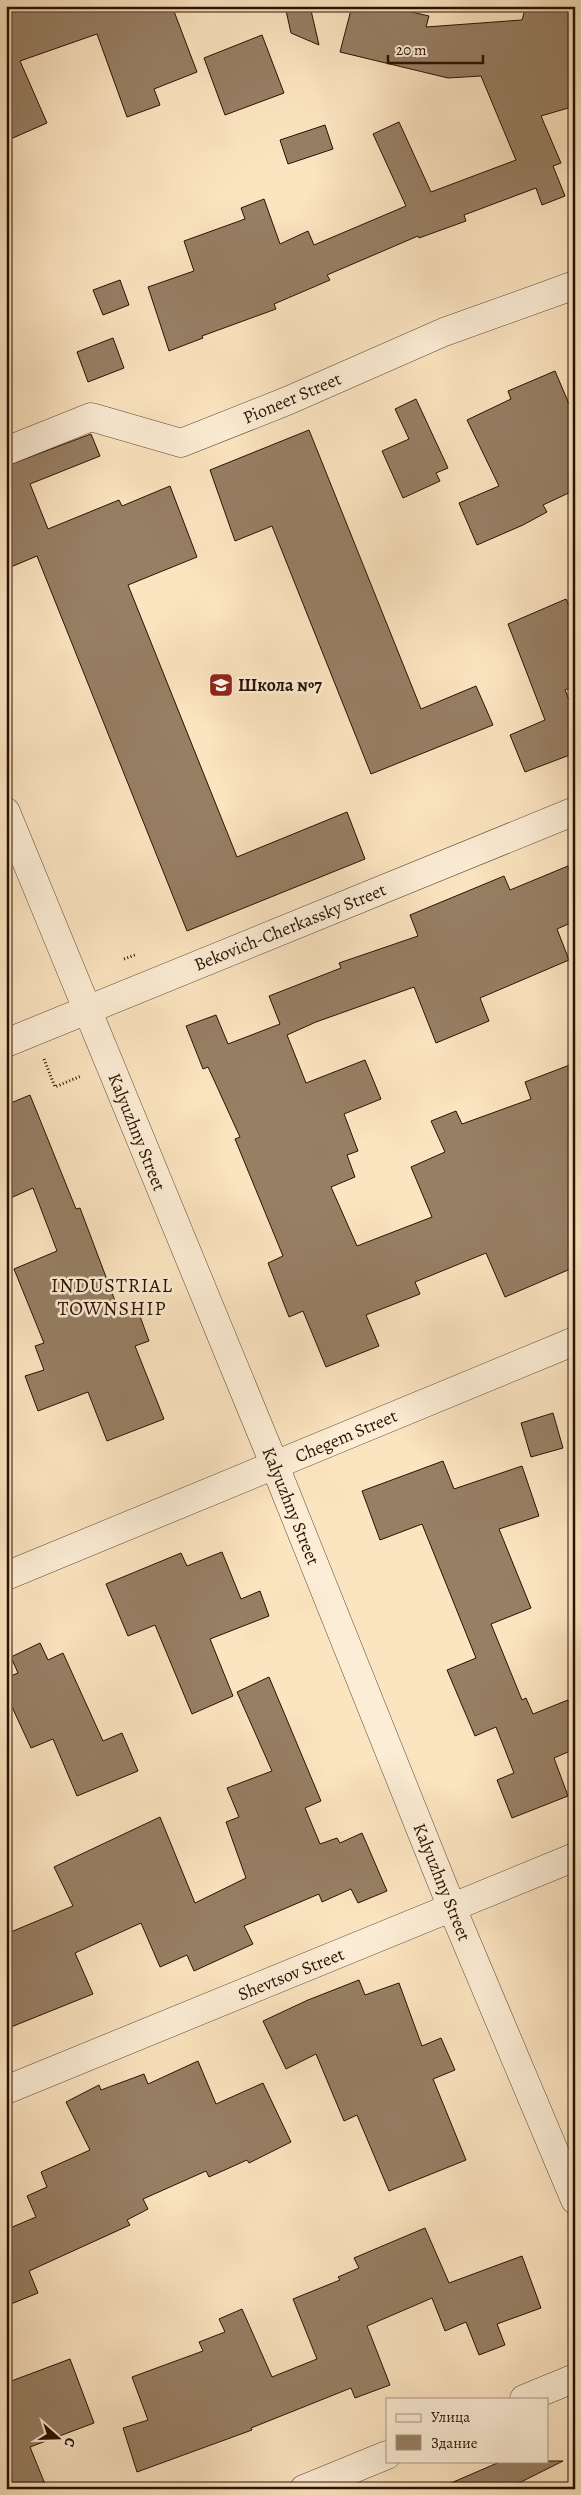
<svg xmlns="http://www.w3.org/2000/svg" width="581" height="2495" font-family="Alegreya,serif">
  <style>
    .building { fill: #977f64; stroke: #2a1100 }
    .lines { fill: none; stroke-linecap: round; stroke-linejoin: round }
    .minor-casing { stroke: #5e4630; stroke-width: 29 }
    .tertiary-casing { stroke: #5e4630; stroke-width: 29 }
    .path { stroke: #2a1100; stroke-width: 3; stroke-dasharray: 1 2.5; stroke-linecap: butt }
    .minor { stroke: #fcedd6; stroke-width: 28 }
    .tertiary { stroke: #fcedd6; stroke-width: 28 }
    .labels { text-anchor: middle; stroke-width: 5; stroke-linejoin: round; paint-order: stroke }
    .street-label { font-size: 18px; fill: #2a1100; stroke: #fcedd6 }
    .poi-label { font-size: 18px; font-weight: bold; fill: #2a1100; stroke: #fcedd6; text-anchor: start }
    .quarter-label { font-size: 20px; letter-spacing: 1px; fill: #2a1100; stroke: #fcedd6 }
  </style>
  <rect width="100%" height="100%" fill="#fbe4c0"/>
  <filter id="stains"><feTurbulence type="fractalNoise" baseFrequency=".004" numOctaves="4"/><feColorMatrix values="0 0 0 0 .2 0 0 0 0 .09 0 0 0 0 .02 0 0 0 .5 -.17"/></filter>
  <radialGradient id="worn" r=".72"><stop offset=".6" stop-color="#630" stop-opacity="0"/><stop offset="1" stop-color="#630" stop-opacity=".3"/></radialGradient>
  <g class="building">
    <path d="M6 6H172L197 72 154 89 160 105 127 117 97 34 20 61 47 123 6 141Z"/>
    <path d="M285 6H310L319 45 291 33Z"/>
    <path d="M352 6H386L429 16 426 27 522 20 526 6H575V106L541 116 561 163 553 166 565 196 542 205 536 188 464 215 466 221 419 238 418 236 327 275 330 280 274 304 276 309 202 336 203 338 169 351 148 287 194 271 184 241 245 219 241 208 264 199 280 244 308 231 314 245 406 206 373 134 399 122 431 192 516 160 481 76 448 78 340 52Z"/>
    <path d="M262 35 284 93 225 115 204 58Z"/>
    <path d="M325 125 333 149 288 164 280 140Z"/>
    <path d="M120 280 129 305 103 315 93 290Z"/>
    <path d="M113 338 124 368 88 382 77 352Z"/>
    <path d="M555 371 575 418V490L543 505 547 512 523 525 477 545 459 503 499 486 467 420 511 399 508 391Z"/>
    <path d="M416 399 448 468 436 473 440 481 403 498 382 451 409 439 395 409Z"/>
    <path d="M309 430 421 709 476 686 493 725 371 774 272 526 235 541 210 470Z"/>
    <path d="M91 434 100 456 30 484 48 529 119 500 122 506 170 486 197 557 128 585 237 857 347 812 365 859 187 931 37 556 6 569V466Z"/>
    <path d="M566 599 575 619V686L565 690 575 714V753L525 772 510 735 545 720 508 624Z"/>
    <path d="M568 866 575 883V921L557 929 569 960 480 998 489 1021 436 1043 414 987 316 1022 287 1035 306 1083 365 1060 381 1099 344 1114 358 1151 347 1155 355 1177 331 1187 357 1246 432 1217 411 1167 445 1152 431 1121 456 1111 462 1124 531 1099 525 1082 575 1063V1267L505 1297 486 1253 415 1282 420 1294 366 1315 379 1346 326 1367 303 1311 289 1317 268 1263 283 1256 235 1139 240 1137 208 1067 203 1069 186 1026 216 1015 228 1044 280 1024 269 996 341 968 339 963 418 936 410 915 504 876 510 890Z"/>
    <path d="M30 1095 76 1209 80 1208 120 1314 137 1308 149 1341 135 1346 164 1419 107 1441 88 1392 38 1411 25 1376 44 1370 35 1346 44 1343 14 1269 57 1251 33 1188 6 1200V1105Z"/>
    <path d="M553 1413 563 1448 531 1457 521 1423Z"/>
    <path d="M443 1461 454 1489 522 1466 539 1516 499 1529 531 1608 491 1624 522 1700 526 1698 533 1714 568 1700 575 1719V1749L554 1758 568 1796 512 1818 497 1780 514 1773 496 1727 475 1736 447 1670 476 1658 422 1524 380 1540 362 1491Z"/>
    <path d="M222 1552 241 1599 260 1591 269 1616 210 1639 233 1696 192 1714 155 1625 128 1636 106 1584 181 1553 187 1566Z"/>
    <path d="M40 1643 48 1660 63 1653 103 1741 122 1733 138 1771 77 1796 53 1739 31 1748 6 1694V1678L18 1673 11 1657Z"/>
    <path d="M269 1677 321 1801 305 1808 320 1844 337 1838 340 1843 362 1833 387 1891 358 1903 351 1889 322 1902 319 1894 244 1926 253 1944 194 1971 187 1955 160 1967 141 1923 75 1953 93 1994 6 2029V1934L73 1906 54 1867 160 1817 195 1903 246 1878 226 1822 239 1817 227 1788 272 1771 237 1692Z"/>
    <path d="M359 1980 365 1995 399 1983 422 2046 441 2038 455 2070 433 2079 466 2160 389 2191 357 2115 344 2121 316 2054 286 2069 263 2021 308 2000Z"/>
    <path d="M198 2061 216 2104 263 2083 291 2142 249 2163 247 2160 209 2177 206 2171 143 2199 148 2209 127 2220 130 2225 29 2271 38 2293 6 2306V2218L10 2228 36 2217 27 2196 47 2187 41 2172 90 2150 66 2102 99 2085 101 2090 144 2074 148 2084Z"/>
    <path d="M425 2228 449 2283 522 2256 541 2308 497 2324 505 2345 479 2355 466 2322 445 2331 432 2298 367 2326 390 2385 355 2398 351 2388 251 2428 252 2430 137 2472 123 2428 148 2420 132 2377 203 2351 199 2342 225 2332 219 2319 242 2309 272 2377 317 2359 293 2299 340 2280 338 2277 359 2268 354 2258Z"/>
    <path d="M70 2359 94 2423 30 2447 47 2489H13L6 2471V2383Z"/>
    <path d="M502 2461H563L507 2489H437Z"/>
  </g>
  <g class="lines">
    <defs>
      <g id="minor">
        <path d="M6 451 91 417 181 443 287 401 444 332 575 285"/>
        <path d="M6 1043 575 811"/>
        <path d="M6 1576 575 1341"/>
        <path d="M6 2090 575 1857"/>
        <path d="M524 2399 575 2378"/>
        <path d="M304 2489 387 2455"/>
      </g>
      <path id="tertiary" d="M6 812 275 1466 452 1908 575 2200"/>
    </defs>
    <use href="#minor" class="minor-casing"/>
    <use href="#tertiary" class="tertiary-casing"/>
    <g class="path">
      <path d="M124 959 135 955 136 957"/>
      <path d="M44 1059 55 1087 81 1076"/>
    </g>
    <use href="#minor" class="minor"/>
    <use href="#tertiary" class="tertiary"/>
  </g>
  <defs>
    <symbol id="school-square" viewBox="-11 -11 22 22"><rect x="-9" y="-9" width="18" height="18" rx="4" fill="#8f2418" stroke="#fcedd6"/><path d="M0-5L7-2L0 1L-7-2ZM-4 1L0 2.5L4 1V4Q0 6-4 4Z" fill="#fff"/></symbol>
  </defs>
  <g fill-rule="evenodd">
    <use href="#school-square" x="207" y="671" width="28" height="28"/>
  </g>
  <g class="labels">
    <g class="street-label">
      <text transform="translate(292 398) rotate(-23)" y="6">Pioneer Street</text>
      <text transform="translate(290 927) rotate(-22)" y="6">Bekovich-Cherkassky Street</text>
      <text transform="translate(137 1132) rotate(68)" y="6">Kalyuzhny Street</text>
      <text transform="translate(346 1436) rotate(-23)" y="6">Chegem Street</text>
      <text transform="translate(291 1506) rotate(68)" y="6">Kalyuzhny Street</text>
      <text transform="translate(442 1882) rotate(68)" y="6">Kalyuzhny Street</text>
      <text transform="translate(291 1974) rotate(-22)" y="6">Shevtsov Street</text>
    </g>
    <g class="poi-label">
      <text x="238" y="691">Школа №7</text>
    </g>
    <g class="quarter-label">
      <text x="112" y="1292">INDUSTRIAL<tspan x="112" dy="23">TOWNSHIP</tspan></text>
    </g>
  </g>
  <rect width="581" height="2495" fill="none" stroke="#fbe4c0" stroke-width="25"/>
  <rect x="8" y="8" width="566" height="2480" fill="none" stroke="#2a1100" stroke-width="2.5"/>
  <rect x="12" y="12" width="556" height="2470" fill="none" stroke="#2a1100"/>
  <rect x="386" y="2398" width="162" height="65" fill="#fcedd6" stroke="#a89580"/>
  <rect x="396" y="2414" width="25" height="8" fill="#fcedd6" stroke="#a89580"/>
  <text x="431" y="2422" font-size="15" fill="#2a1100">Улица</text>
  <rect x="396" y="2435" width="25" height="15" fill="#977f64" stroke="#a89580"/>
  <text x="431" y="2448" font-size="15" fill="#2a1100">Здание</text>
  <g transform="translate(58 2438) rotate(110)" stroke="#fcedd6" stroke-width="4" paint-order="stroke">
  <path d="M0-4L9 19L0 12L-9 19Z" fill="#2a1100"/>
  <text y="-8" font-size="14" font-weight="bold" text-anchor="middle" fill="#2a1100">С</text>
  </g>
  <path d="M388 55v8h95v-8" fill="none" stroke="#2a1100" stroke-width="2.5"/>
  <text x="396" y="55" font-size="15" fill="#2a1100" stroke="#fcedd6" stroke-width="4" paint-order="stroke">20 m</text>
  <rect width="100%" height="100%" filter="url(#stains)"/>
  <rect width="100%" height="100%" fill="url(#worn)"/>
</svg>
